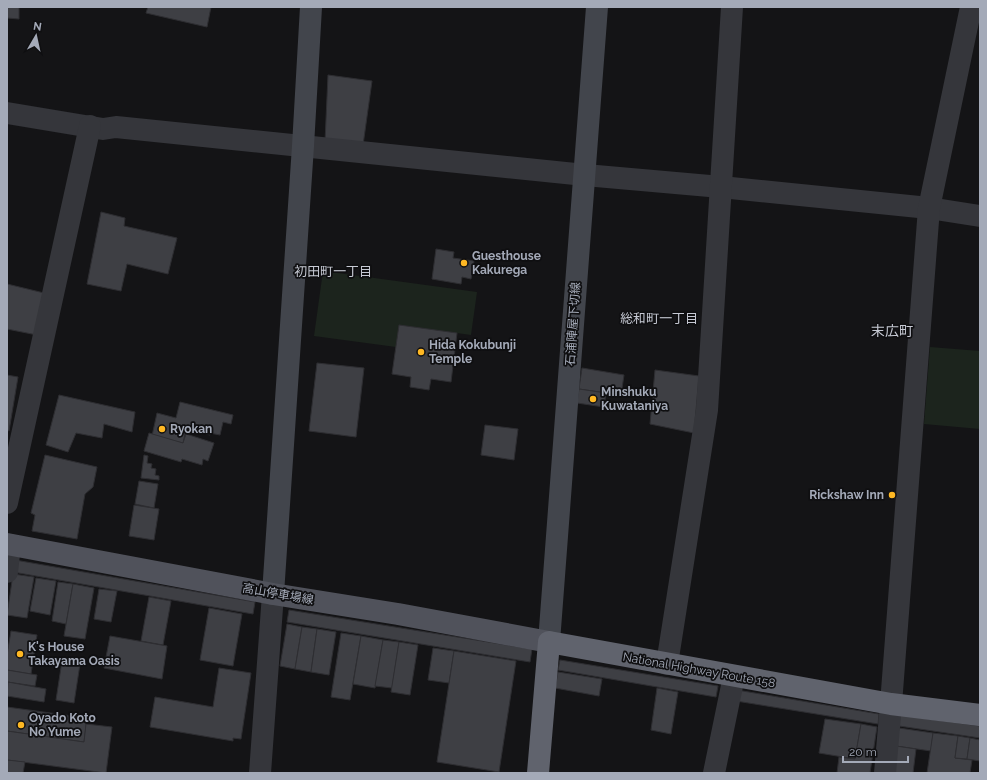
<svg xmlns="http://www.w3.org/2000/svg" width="987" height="780" font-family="Raleway,'Noto Sans JP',sans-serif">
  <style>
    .green { fill: #1c241d }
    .building { fill: #3e3f44; stroke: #2e2e32 }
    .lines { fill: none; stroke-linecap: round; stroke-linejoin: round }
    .street { stroke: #35363b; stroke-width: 22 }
    .secondary { stroke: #42454c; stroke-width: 22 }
    .primary { stroke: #50525b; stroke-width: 22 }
    .highway { stroke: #60636d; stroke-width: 22 }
    .poi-dot { fill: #ffb823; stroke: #0f0f11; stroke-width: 1.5 }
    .labels { text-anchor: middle; stroke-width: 3.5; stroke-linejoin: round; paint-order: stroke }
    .poi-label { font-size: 12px; font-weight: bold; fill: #a4aab8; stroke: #0f0f11; text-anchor: start }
    .street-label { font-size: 12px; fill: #a4aab8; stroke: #0f0f11 }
    .neighbourhood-label { font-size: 13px; fill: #c6c9d3; stroke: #0f0f11 }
    .quarter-label { font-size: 14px; fill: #c6c9d3; stroke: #0f0f11 }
  </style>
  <rect width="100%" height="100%" fill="#141416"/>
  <g class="green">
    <path d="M323 271 477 292 471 335 399 325 396 347 314 336Z"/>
    <path d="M930 347 980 351V429L924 424Z"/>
  </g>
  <g class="building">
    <path d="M7 7H19V19L7 18Z"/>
    <path d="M148 7H211L207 27 146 13Z"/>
    <path d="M328 75 372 81 363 145 325 142Z"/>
    <path d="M101 212 125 218 124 226 177 238 168 274 127 264 121 291 87 284Z"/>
    <path d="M436 249 454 252 453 258 474 261 471 279 462 277 461 284 432 279Z"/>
    <path d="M7 284 44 293 37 335 7 329Z"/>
    <path d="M399 325 457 333 451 382 431 379 429 390 410 387 411 377 392 374Z"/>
    <path d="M317 363 364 368 356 437 309 431Z"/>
    <path d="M582 368 624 375 621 395 579 389Z"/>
    <path d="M655 370 699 376 694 433 650 424Z"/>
    <path d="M7 375 18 377 9 431 7 430Z"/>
    <path d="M579 389 606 393 604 407 577 403Z"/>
    <path d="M59 395 135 412 132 432 104 424 102 438 76 433 68 452 46 445Z"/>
    <path d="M180 402 233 415 231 424 223 422 220 435 210 433V435L186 429 183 443 152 436 157 413 176 418Z"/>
    <path d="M485 425 518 429 514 460 481 455Z"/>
    <path d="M149 433 183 443 186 434 214 443 208 461 203 459 202 465 182 459 181 462 144 451Z"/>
    <path d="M45 455 97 467 93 487 85 494 77 539 32 531 35 515 31 513Z"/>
    <path d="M144 455 148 456 147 463 152 464 151 468 156 469 155 475 159 476V480L141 478Z"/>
    <path d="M139 481 158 484 154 508 135 504Z"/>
    <path d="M134 505 159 509 154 540 129 536Z"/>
    <path d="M15 560 255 602 253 614 13 572Z"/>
    <path d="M13 574 34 577 27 618 7 615Z"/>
    <path d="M36 578 56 581 50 615 30 611Z"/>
    <path d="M58 582 73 584 66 624 52 621Z"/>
    <path d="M73 584 94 588 85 639 64 636Z"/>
    <path d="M99 589 117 591 111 622 94 619Z"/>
    <path d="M149 597 171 601 163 645 141 641Z"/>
    <path d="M209 608 242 614 233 666 200 660Z"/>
    <path d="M289 610 532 649 530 662 287 622Z"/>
    <path d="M287 624 302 627 295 669 280 666Z"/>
    <path d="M302 627 317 629 311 672 295 669Z"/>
    <path d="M317 629 336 632 329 675 311 672Z"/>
    <path d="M11 631 37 635 31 674 7 670V655Z"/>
    <path d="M341 633 361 636 350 700 331 697Z"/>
    <path d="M110 636 167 646 162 679 104 668Z"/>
    <path d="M361 636 383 640 375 688 353 684Z"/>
    <path d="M383 640 399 642 392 688 375 686Z"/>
    <path d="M399 642 418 645 410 695 391 692Z"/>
    <path d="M433 648 454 651 449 683 428 680Z"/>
    <path d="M454 651 516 661 499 772 437 762Z"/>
    <path d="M560 660 718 686 716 697 558 670Z"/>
    <path d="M62 661 80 664 74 703 56 700Z"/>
    <path d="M219 668 251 673 241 739 233 738V741L150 727 155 697 213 707Z"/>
    <path d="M7 670 37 675 35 686 7 682Z"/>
    <path d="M558 672 602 679 599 696 555 688Z"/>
    <path d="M8 682 46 689 44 702 7 696Z"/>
    <path d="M657 688 678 692 671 734 651 730Z"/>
    <path d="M737 690 879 714 878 724 736 701Z"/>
    <path d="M7 707 87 718 84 742 7 731Z"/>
    <path d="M900 715 980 726V738L899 726Z"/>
    <path d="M825 719 861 724 855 759 819 753Z"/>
    <path d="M86 724 112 727 106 773 7 760V731L84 742Z"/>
    <path d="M861 724 877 727 870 773H837L839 757 855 759Z"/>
    <path d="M899 728 933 733 931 751 896 746Z"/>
    <path d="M933 733 958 736 955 758 972 760 970 773H927Z"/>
    <path d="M958 736 970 738 967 759 955 758Z"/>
    <path d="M970 738 980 740V761L967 759Z"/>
    <path d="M896 746 916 749 913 773H892Z"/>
    <path d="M7 760 25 762 23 773H7Z"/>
  </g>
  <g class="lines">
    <g class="street">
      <path d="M7 113 103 129 116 127 585 175 721 187 929 208 980 216"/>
      <path d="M7 503 90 126"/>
      <path d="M7 572 10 545"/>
      <path d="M667 664 707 410 732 7"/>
      <path d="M260 773 273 594"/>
      <path d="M714 773 734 676"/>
      <path d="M885 773 891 704 929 208 971 7"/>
    </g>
    <g class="secondary">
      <path d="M273 594 303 146 311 7"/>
      <path d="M549 642 597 7"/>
    </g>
    <path class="primary" d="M7 544 273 594 398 614 549 642"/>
    <path class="highway" d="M538 773 549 642 891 704 980 715"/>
  </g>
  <g class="poi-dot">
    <circle cx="464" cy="263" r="4"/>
    <circle cx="421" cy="352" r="4"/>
    <circle cx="593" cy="399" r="4"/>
    <circle cx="162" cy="429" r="4"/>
    <circle cx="892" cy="495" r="4"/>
    <circle cx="20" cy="654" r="4"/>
    <circle cx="21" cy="725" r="4"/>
  </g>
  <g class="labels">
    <g class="poi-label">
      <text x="472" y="260">Guesthouse<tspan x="472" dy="14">Kakurega</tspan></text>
      <text x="429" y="349">Hida Kokubunji<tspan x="429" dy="14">Temple</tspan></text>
      <text x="601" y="396">Minshuku<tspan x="601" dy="14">Kuwataniya</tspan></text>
      <text x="170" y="433">Ryokan</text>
      <text x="884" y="499" text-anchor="end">Rickshaw Inn</text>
      <text x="28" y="651">K's House<tspan x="28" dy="14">Takayama Oasis</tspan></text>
      <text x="29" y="722">Oyado Koto<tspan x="29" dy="14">No Yume</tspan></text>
    </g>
    <g class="street-label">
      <text transform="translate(573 324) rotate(-86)" y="4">石浦陣屋下切線</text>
      <text transform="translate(278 594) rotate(10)" y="4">高山停車場線</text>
      <text transform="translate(699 670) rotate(10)" y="4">National Highway Route 158</text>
    </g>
    <g class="neighbourhood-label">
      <text x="333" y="276">初田町一丁目</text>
      <text x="659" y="323">総和町一丁目</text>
    </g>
    <g class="quarter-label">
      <text x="892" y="336">末広町</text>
    </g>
  </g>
  <rect width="987" height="780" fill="none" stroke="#a4aab8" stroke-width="16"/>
  <g transform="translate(36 36) rotate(9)" stroke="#0f0f11" stroke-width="3" paint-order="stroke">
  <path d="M0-3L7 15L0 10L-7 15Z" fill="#a4aab8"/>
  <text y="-6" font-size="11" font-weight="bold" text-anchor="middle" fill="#a4aab8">N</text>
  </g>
  <path d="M843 756v6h65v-6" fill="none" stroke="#a4aab8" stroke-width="2"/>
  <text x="849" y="756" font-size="12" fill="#a4aab8" stroke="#0f0f11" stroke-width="3" paint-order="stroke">20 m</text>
</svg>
